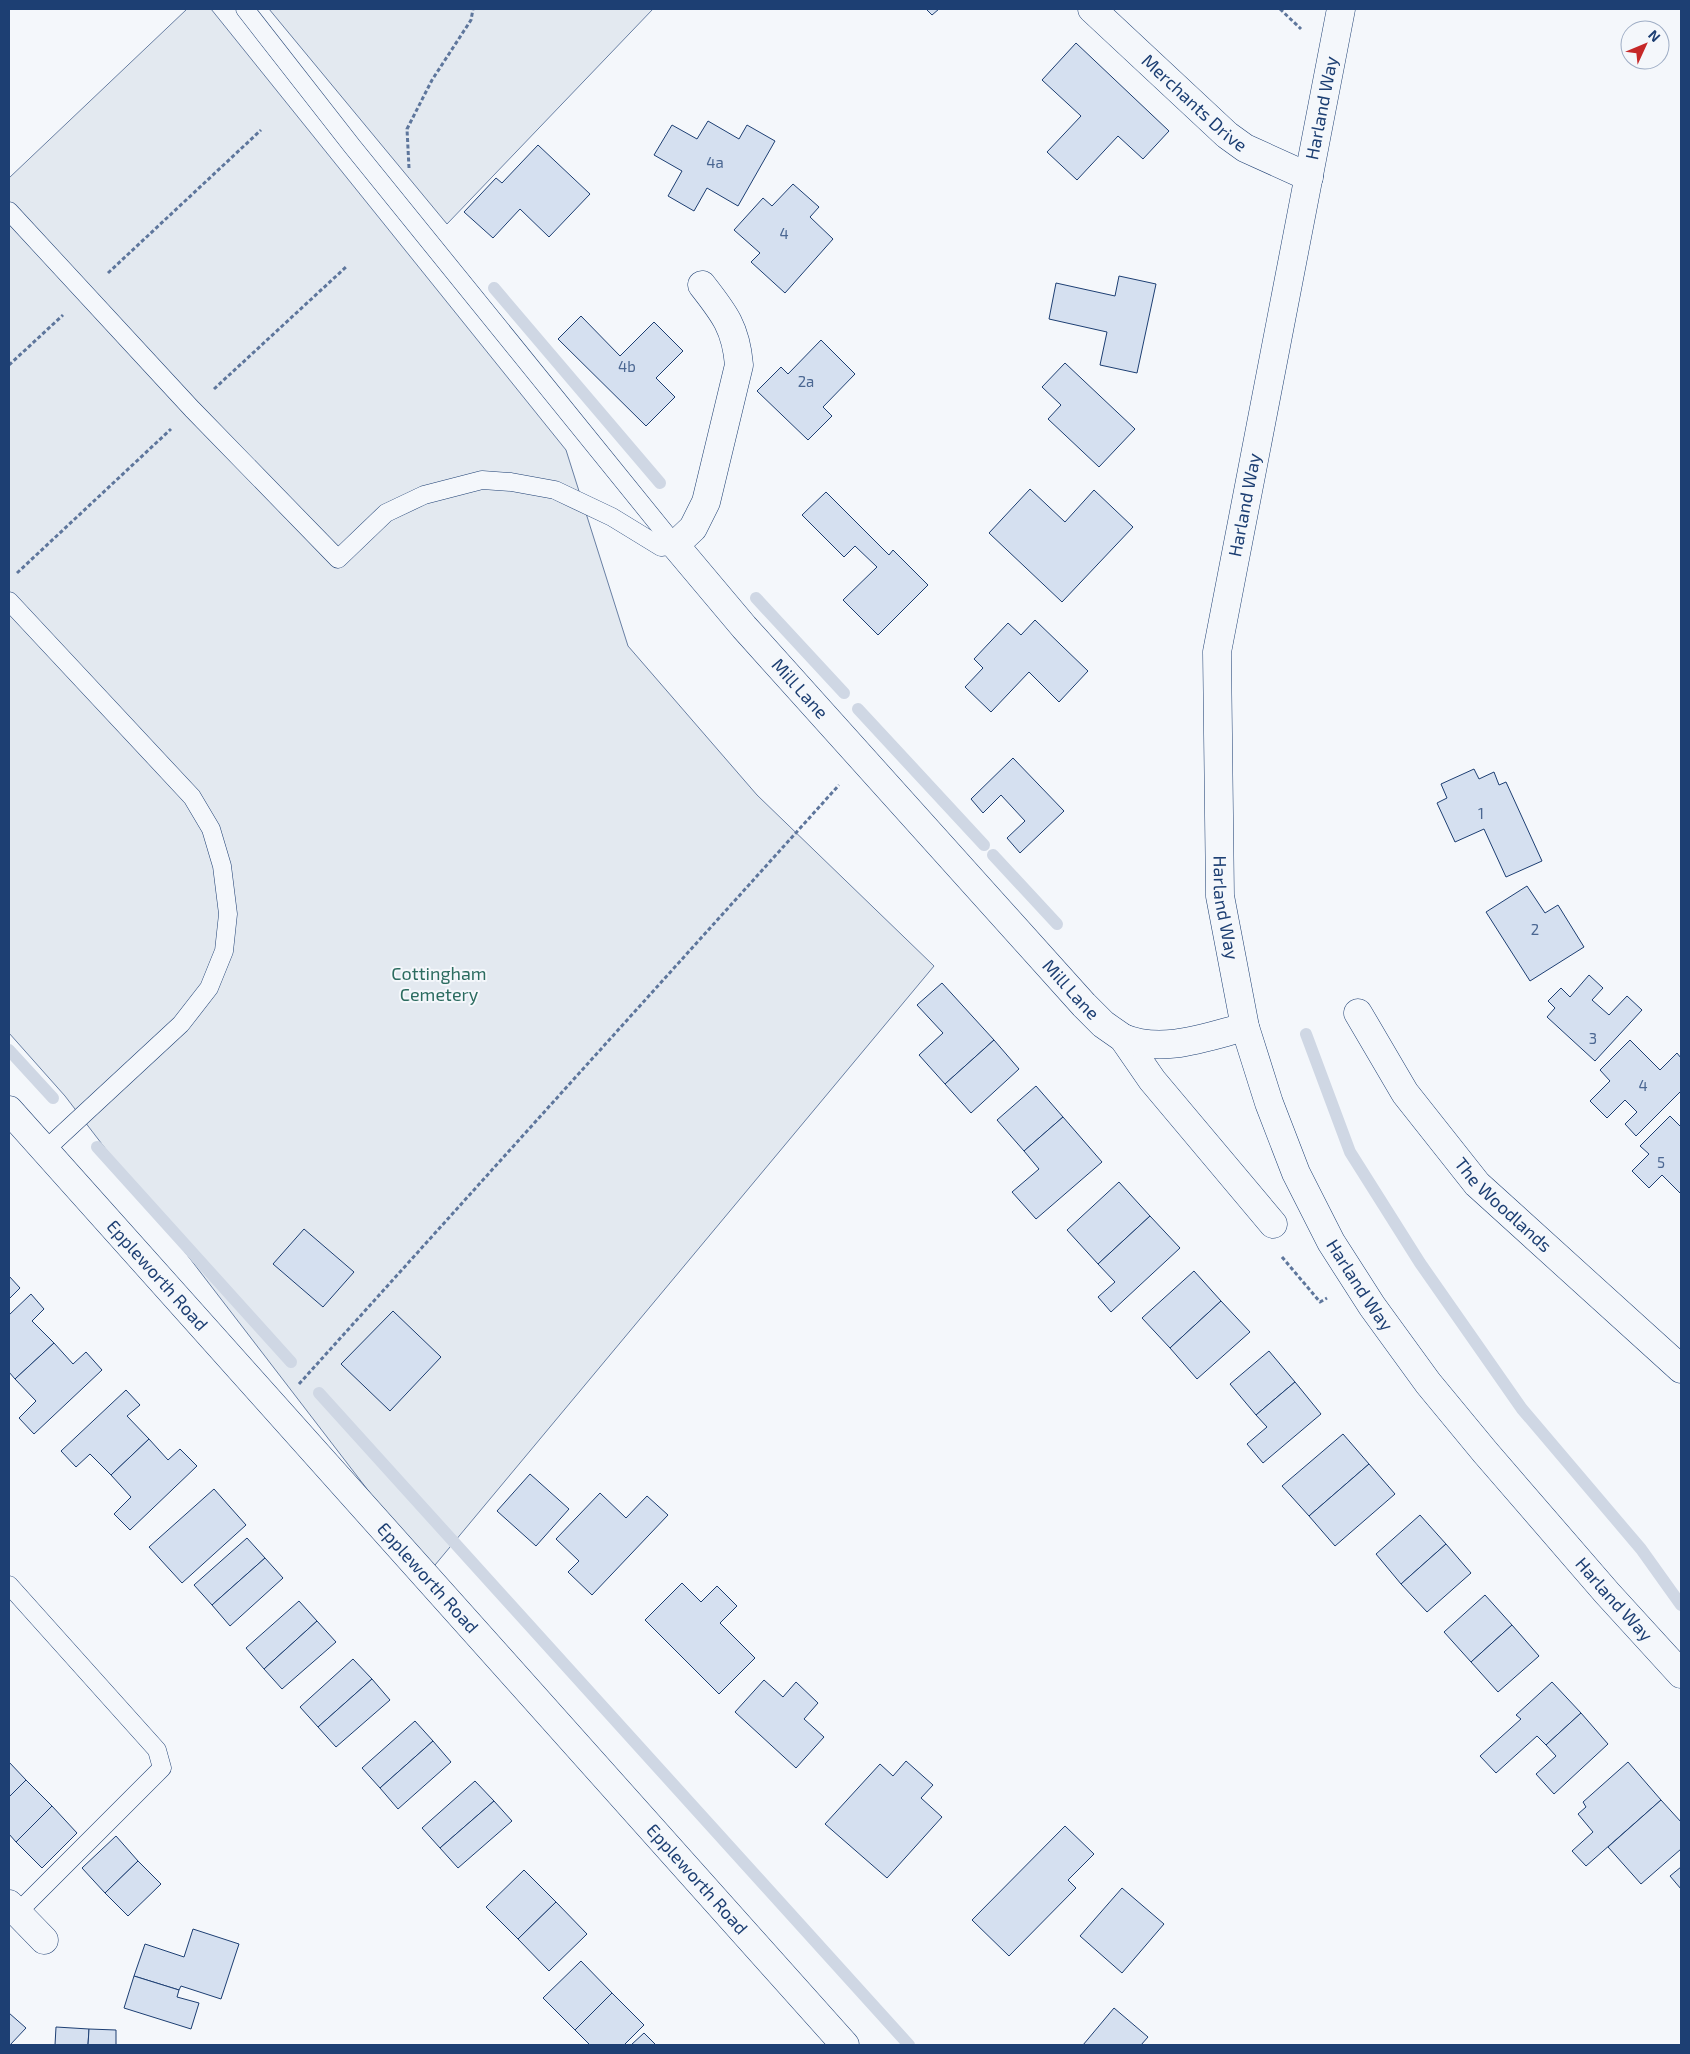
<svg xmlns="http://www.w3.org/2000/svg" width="1690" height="2054" font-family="'Exo 2',sans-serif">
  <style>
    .green { fill: #e3e9f0; stroke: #687fa3 }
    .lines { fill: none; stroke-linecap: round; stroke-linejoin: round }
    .stream { stroke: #cfd7e4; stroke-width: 12 }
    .building { fill: #d5e0f0; stroke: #1d3f73 }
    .service-casing { stroke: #1d3f73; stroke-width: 19 }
    .minor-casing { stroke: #1d3f73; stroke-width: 29 }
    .tertiary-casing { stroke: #1d3f73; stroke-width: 29 }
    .secondary-casing { stroke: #1d3f73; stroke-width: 29 }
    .path { stroke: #5e769c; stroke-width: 3; stroke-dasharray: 4 2.5; stroke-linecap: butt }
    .service { stroke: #f4f7fb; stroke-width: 18 }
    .minor { stroke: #f4f7fb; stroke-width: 28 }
    .tertiary { stroke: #f4f7fb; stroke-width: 28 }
    .secondary { stroke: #f4f7fb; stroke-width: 28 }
    .labels { text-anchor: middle; stroke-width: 4; stroke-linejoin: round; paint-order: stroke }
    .number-label { font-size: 15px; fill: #4b6792 }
    .street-label { font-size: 18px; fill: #1d3f73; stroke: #f4f7fb }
    .park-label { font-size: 18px; fill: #2c6c60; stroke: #f4f7fb }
  </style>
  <rect width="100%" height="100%" fill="#f4f7fb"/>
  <g class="green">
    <path d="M187 9H211L566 450 628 646 757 795 934 966 430 1571 65 1096 9 1033V178Z"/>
    <path d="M269 9H653L447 224Z"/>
  </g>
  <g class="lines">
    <g class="stream">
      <path d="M494 288 660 483"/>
      <path d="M756 598 844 693"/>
      <path d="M858 709 984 845"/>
      <path d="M993 855 1057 924"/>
      <path d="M1306 1034 1350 1152 1420 1263 1522 1409 1641 1549 1681 1605"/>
      <path d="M9 1050 53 1098"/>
      <path d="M97 1147 291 1362"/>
      <path d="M319 1393 909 2045"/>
    </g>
  </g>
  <g class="building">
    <path d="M926 9H939L932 15Z"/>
    <path d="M1076 43 1169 131 1143 159 1118 136 1077 180 1047 152 1081 116 1042 80Z"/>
    <path d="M708 121 739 139 747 125 775 141 738 206 707 188 694 211 668 196 682 171 654 155 672 125 697 139Z"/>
    <path d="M538 145 590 194 549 237 520 209 493 238 464 212 496 178 502 183Z"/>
    <path d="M793 184 819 207 810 217 833 239 785 293 751 262 760 253 734 230 763 198 772 206Z"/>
    <path d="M1119 276 1156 284 1137 373 1100 365 1107 332 1049 319 1056 283 1115 296Z"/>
    <path d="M581 316 620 356 654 322 683 351 656 378 675 397 646 426 558 339Z"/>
    <path d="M821 340 855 374 823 407 832 416 808 440 757 391 781 367 788 374Z"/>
    <path d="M1065 363 1135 429 1099 467 1048 419 1061 405 1042 387Z"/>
    <path d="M1030 489 1065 522 1094 490 1133 527 1062 602 989 533Z"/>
    <path d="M826 492 889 555 893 550 928 585 878 635 843 600 877 567 855 546 844 557 802 515Z"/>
    <path d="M1035 620 1088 671 1059 702 1029 672 991 712 965 687 983 668 974 659 1008 623 1021 635Z"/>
    <path d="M1013 758 1064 811 1020 853 1007 838 1025 821 1001 795 983 813 971 799Z"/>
    <path d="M1474 769 1479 779 1494 772 1499 785 1506 782 1542 861 1506 877 1484 829 1455 842 1437 803 1447 798 1441 784Z"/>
    <path d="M1527 886 1545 913 1558 905 1584 947 1530 981 1486 912Z"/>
    <path d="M1589 975 1603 988 1592 1000 1609 1015 1627 996 1642 1010 1595 1061 1547 1017 1555 1008 1548 1001 1561 988 1570 997Z"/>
    <path d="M942 983 994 1040 945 1084 919 1055 943 1033 917 1005Z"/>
    <path d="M994 1040 1019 1069 971 1113 945 1084Z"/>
    <path d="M1630 1040 1660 1070 1677 1053 1681 1058V1091L1636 1136 1625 1124 1637 1112 1625 1100 1607 1118 1590 1101 1610 1081 1600 1070Z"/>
    <path d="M1036 1086 1063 1117 1024 1151 997 1120Z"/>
    <path d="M1670 1116 1681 1127V1194L1662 1175 1649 1188 1632 1171 1649 1154 1640 1146Z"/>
    <path d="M1063 1117 1102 1162 1036 1219 1012 1192 1039 1169 1024 1151Z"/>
    <path d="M1119 1182 1150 1216 1098 1264 1067 1230Z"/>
    <path d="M1150 1216 1180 1248 1111 1312 1098 1297 1115 1282 1098 1264Z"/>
    <path d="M304 1229 354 1272 323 1307 273 1264Z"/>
    <path d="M1194 1271 1221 1301 1170 1348 1142 1318Z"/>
    <path d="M9 1276 20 1288 9 1299Z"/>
    <path d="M31 1294 44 1309 32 1321 54 1343 15 1379 9 1372V1315Z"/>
    <path d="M1221 1301 1250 1332 1197 1379 1170 1348Z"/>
    <path d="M393 1311 441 1357 390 1411 341 1364Z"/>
    <path d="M54 1343 73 1364 86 1352 102 1370 34 1434 19 1418 36 1401 15 1379Z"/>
    <path d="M1269 1351 1295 1382 1256 1415 1230 1384Z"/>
    <path d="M1295 1382 1321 1414 1263 1463 1247 1444 1267 1427 1256 1415Z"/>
    <path d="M126 1390 140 1405 127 1416 149 1439 111 1475 90 1454 76 1467 61 1451Z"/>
    <path d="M1343 1434 1369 1464 1309 1516 1282 1486Z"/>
    <path d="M149 1439 168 1460 180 1449 197 1466 130 1530 114 1514 131 1497 111 1475Z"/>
    <path d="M1369 1464 1395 1494 1335 1546 1309 1516Z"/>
    <path d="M530 1474 569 1509 536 1546 497 1511Z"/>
    <path d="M214 1489 246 1525 182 1583 149 1547Z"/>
    <path d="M600 1493 626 1518 647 1496 668 1515 592 1595 568 1572 579 1561 556 1539Z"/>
    <path d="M1420 1515 1446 1544 1401 1584 1376 1554Z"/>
    <path d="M247 1538 265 1558 212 1605 194 1585Z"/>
    <path d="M1446 1544 1471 1573 1427 1612 1401 1584Z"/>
    <path d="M265 1558 283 1578 230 1626 212 1605Z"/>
    <path d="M682 1583 701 1602 717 1586 737 1606 720 1623 755 1658 719 1694 645 1620Z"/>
    <path d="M1485 1595 1512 1625 1471 1662 1444 1632Z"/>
    <path d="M299 1601 317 1621 264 1669 246 1648Z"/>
    <path d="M317 1621 336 1642 282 1689 264 1669Z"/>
    <path d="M1512 1625 1539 1656 1498 1692 1471 1662Z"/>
    <path d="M353 1659 372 1679 318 1727 300 1707Z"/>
    <path d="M372 1679 390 1700 336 1747 318 1727Z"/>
    <path d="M764 1680 783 1697 796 1682 818 1703 804 1719 824 1737 796 1768 735 1712Z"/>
    <path d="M1552 1682 1581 1713 1546 1745 1537 1736 1496 1773 1480 1756 1521 1719 1516 1715Z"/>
    <path d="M1581 1713 1608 1744 1554 1794 1536 1774 1556 1756 1546 1745Z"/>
    <path d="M415 1721 433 1741 380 1788 362 1768Z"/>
    <path d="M433 1741 451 1762 398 1809 380 1788Z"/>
    <path d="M906 1761 933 1785 921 1798 942 1817 887 1878 825 1824 880 1764 893 1776Z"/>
    <path d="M9 1762 26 1780 9 1797Z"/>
    <path d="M1628 1762 1661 1800 1586 1866 1572 1851 1593 1832 1578 1814 1586 1807 1583 1802Z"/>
    <path d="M26 1780 52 1806 16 1842 9 1834V1797Z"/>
    <path d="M475 1781 494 1801 440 1848 422 1828Z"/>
    <path d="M1661 1800 1681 1822V1849L1641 1884 1608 1847Z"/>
    <path d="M494 1801 512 1821 458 1868 440 1848Z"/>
    <path d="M52 1806 77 1833 42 1868 16 1842Z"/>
    <path d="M1065 1826 1094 1854 1068 1880 1076 1888 1009 1956 972 1920Z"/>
    <path d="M116 1836 138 1861 105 1893 82 1868Z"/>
    <path d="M138 1861 161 1884 128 1916 105 1893Z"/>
    <path d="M1681 1867V1889L1670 1876Z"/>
    <path d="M524 1870 556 1902 518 1939 486 1907Z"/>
    <path d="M1122 1888 1164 1924 1122 1973 1080 1936Z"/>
    <path d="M556 1902 587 1934 549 1971 518 1939Z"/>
    <path d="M193 1929 239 1944 221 1999 181 1986 179 1990 134 1976 145 1944 184 1957Z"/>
    <path d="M581 1961 612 1993 575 2030 543 1998Z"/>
    <path d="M134 1976 179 1990 177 1997 199 2003 191 2029 124 2008Z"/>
    <path d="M612 1993 644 2025 624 2045H590L575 2030Z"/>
    <path d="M1114 2008 1148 2037 1141 2045H1083Z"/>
    <path d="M9 2013 26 2028 10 2045H9Z"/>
    <path d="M56 2027 89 2029 88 2045H55Z"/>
    <path d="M89 2029 116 2030V2045H88Z"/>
    <path d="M644 2033 656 2045H631Z"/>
  </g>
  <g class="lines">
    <defs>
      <g id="service">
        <path d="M245 9 352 146 675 545"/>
        <path d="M9 211 192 409 338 559 386 513 424 495 482 480 511 482 555 490 612 517 661 547 675 545"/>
        <path d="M9 601 192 797 211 829 222 866 228 914 224 951 209 988 181 1024 44 1151"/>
        <path d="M9 1585 157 1750 162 1768 17 1913"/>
      </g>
      <g id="minor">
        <path id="s1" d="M1092 9 1227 135 1245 148 1309 177"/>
        <path id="s2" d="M702 285C724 313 736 328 739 365L706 502 693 528 675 545 744 627 1084 1005 1103 1024 1123 1038 1152 1080 1273 1224"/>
        <path id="s3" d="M1358 1013 1405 1093 1477 1184 1681 1369"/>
        <path d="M1123 1038C1163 1054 1206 1037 1245 1027"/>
        <path d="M9 1904 44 1940"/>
      </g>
      <g id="tertiary">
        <path id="s4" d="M9 1110 845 2045"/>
      </g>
      <g id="secondary">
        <path id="s5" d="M1341 9 1217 652 1220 896 1245 1027 1269 1103 1296 1173 1331 1242 1372 1306 1428 1383 1485 1452 1607 1593 1681 1674"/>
      </g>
    </defs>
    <use href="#service" class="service-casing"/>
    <use href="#minor" class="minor-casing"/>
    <use href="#tertiary" class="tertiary-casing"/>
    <use href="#secondary" class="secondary-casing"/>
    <g class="path">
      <path d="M1280 9 1301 29"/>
      <path d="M409 168 407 129 432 80 471 20 473 9"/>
      <path d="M108 273 261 130"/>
      <path d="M9 365 63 315"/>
      <path d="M214 389 346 267"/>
      <path d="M17 573 171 429"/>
      <path d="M1282 1257 1320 1302 1327 1298"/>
      <path d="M299 1384 839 785"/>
    </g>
    <use href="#service" class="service"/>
    <use href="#minor" class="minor"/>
    <use href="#tertiary" class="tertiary"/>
    <use href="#secondary" class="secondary"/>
  </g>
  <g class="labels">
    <g class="number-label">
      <text x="715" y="168">4a</text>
      <text x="784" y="239">4</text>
      <text x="627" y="372">4b</text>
      <text x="806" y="387">2a</text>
      <text x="1481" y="819">1</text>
      <text x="1535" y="935">2</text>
      <text x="1593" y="1044">3</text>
      <text x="1643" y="1091">4</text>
      <text x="1661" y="1168">5</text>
    </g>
    <g class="street-label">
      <text dy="6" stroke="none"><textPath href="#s1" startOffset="139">Merchants Drive</textPath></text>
      <text transform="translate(1322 108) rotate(-79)" y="6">Harland Way</text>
      <text transform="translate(1245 505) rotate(-79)" y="6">Harland Way</text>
      <text dy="6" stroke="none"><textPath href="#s2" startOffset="475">Mill Lane</textPath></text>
      <text dy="6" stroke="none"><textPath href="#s5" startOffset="911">Harland Way</textPath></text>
      <text dy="6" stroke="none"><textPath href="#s2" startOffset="880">Mill Lane</textPath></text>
      <text dy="6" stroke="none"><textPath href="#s3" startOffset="242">The Woodlands</textPath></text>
      <text dy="6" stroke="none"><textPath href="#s4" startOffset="222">Eppleworth Road</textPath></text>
      <text dy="6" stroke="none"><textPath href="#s5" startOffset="1316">Harland Way</textPath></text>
      <text dy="6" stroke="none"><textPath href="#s4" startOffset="628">Eppleworth Road</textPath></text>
      <text dy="6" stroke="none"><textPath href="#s5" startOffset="1721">Harland Way</textPath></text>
      <text dy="6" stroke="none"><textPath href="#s4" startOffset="1032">Eppleworth Road</textPath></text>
    </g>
    <g class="park-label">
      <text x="439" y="980">Cottingham<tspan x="439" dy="21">Cemetery</tspan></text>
    </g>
  </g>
  <rect width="1690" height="2054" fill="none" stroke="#1d3f73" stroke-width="20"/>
  <g transform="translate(1645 45) rotate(46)"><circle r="24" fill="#f4f7fb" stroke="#9eadc5"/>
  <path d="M0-4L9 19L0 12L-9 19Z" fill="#c62828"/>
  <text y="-8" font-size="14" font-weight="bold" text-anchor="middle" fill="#1d3f73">N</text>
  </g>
</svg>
